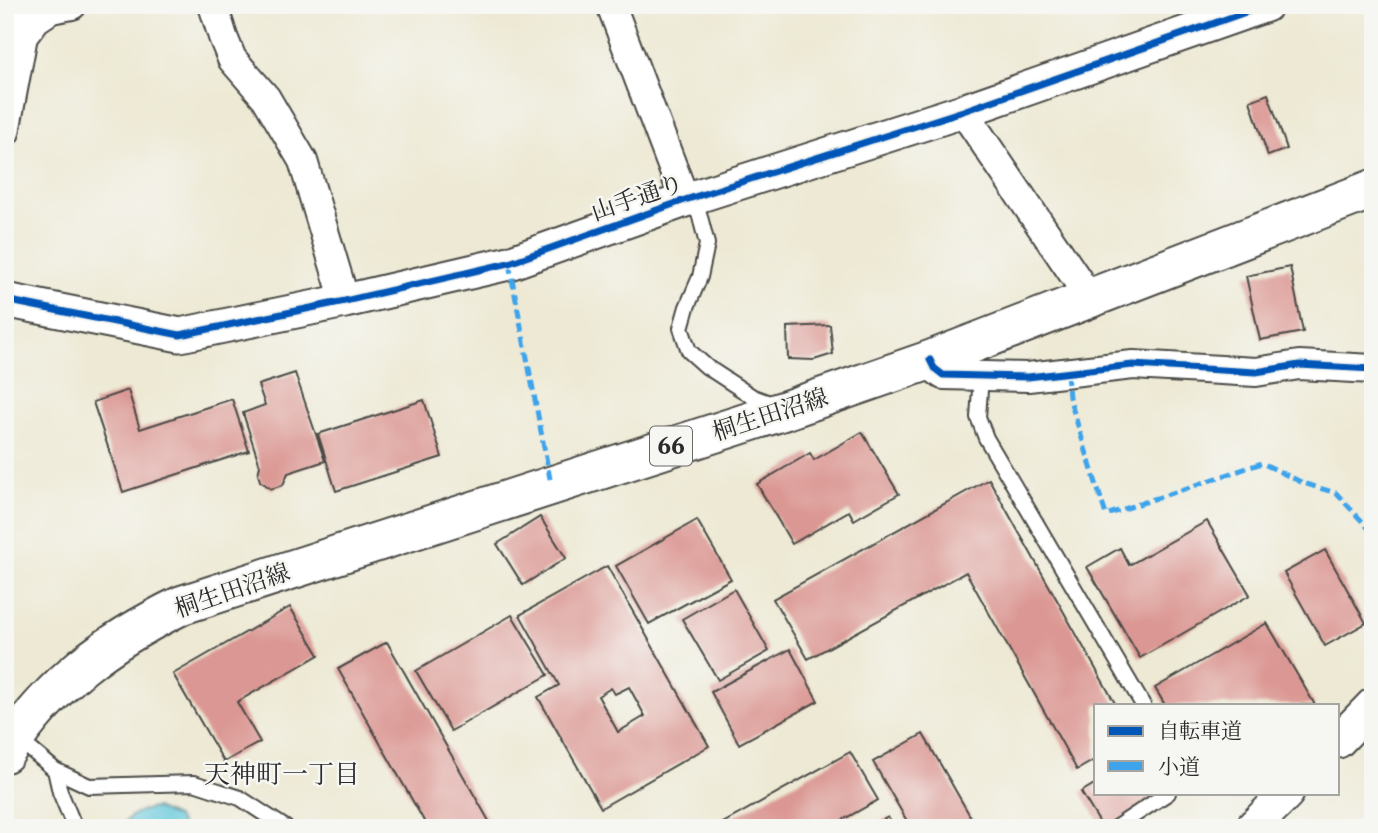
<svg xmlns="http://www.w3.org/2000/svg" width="1378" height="833" viewBox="0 0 1378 833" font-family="'Libre Caslon Text','Noto Serif JP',serif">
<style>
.water{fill:#5fc7db;stroke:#457983;stroke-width:2}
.building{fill:#db9793;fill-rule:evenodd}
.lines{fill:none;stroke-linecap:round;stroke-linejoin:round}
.service-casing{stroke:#484844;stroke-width:18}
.minor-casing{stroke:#484844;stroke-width:32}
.tertiary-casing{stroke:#484844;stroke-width:37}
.primary-casing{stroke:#484844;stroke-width:42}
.service{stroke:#fff;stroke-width:14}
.minor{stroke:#fff;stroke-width:28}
.tertiary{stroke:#fff;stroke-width:33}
.primary{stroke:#fff;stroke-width:38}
.quiet{stroke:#3ea3eb;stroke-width:5;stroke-dasharray:10 5;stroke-linecap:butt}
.cycleway-casing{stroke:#f6f6f2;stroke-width:11}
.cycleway{stroke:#0057b8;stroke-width:7}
.labels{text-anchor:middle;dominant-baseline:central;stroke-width:5;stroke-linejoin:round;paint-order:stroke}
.shield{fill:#f6f6f2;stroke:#686867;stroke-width:2}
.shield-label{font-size:23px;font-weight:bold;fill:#2b2b2b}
.street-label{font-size:24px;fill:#2b2b2b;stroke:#f6f6f2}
.neighbourhood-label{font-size:26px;fill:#2b2b2b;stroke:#f6f6f2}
</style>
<rect width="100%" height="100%" fill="#f6f6f2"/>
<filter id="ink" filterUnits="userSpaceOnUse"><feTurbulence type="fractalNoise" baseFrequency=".0143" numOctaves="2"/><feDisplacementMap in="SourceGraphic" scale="14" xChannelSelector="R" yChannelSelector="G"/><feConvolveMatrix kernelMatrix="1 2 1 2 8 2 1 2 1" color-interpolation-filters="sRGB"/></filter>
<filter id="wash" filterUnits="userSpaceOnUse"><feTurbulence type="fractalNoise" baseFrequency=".00686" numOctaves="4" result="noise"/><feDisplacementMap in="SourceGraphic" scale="28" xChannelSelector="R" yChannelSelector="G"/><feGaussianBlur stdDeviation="1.57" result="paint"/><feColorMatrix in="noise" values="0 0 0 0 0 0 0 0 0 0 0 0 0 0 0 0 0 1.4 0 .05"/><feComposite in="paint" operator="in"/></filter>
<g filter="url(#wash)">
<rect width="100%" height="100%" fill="#ede9d4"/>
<path class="water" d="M155,808L176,817L184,828H121C129,814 140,810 155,808Z"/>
<g id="blocks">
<path class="building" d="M1268,94L1287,149L1268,156L1250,101Z
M1290,267L1303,332L1260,340L1246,276Z
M830,325L833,354L814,360L788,359L787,327Z
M295,373L325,461L288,473L283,485L271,489L260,481L258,474L260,466L243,413L265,405L258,385Z
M128,390L140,429L232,399L249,451L123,492L93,402Z
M424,400L442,457L336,491L318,434Z
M862,432L899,494L854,520L849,511L792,544L757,484L810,453L814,460Z
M989,479L1116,705H1096V759L1077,770L966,572L808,659L773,599Z
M540,517L566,558L523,585L497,544Z
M697,520L731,579L649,624L616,566Z
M1207,521L1250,595L1140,658L1087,567L1120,548L1129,565Z
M1325,550L1366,623L1325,646L1284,573Z
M607,566L709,746L601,808L538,697L559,685L520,615ZM629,687L645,716L618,732L598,696L611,688L615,694Z
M734,589L769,651L718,680L682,619Z
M290,607L319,655L237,702L260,742L224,762L173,674Z
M512,615L548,675L451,731L416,671Z
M1267,623L1315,705H1165L1155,688Z
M387,642L493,828H428L338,669Z
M790,649L818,701L739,744L711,692Z
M923,734L977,828H911L873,762Z
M850,752L878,800L828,828H714Z
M1096,783V793H1167L1107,828H1103L1081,792Z
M888,817L894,828H868Z"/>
</g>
</g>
<g filter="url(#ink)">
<use href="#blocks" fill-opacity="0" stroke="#484844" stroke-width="2"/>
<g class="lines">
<g class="service-casing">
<path id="service" d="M687,202L699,213L707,244L700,277L687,307L681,328L689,351L707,367L753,397L775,405
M981,376L978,417L986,438L1143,705
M17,738L55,770L89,786L194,783L240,798L286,828
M55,770L60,792L75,828
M1115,828L1168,793"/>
</g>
<g class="minor-casing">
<path id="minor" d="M13,5L23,36
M213,5L223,37L232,59L266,98L303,161L345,301
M611,5L685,200
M963,111L1089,297
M5,132L23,36L36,19L51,9L72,5
M930,360L934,368L943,375L1028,377L1133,365L1256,372L1299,365L1373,369"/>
</g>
<g class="tertiary-casing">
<path id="tertiary" d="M5,300L180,335L345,301L509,263L685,200L963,111L1266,5
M1338,741L1373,705
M1252,828L1287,793"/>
</g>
<g class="primary-casing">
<path id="primary" d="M5,753C52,682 106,642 182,605L786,410L930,360L1373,189"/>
</g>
<use href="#service" class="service"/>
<use href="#minor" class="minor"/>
<use href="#tertiary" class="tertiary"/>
<use href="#primary" class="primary"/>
<path class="quiet" d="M509,263L551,484
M1067,374L1069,397L1106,515L1262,463L1303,483L1336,493L1373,533"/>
<g class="cycleway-casing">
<path id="cycleway" d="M5,300L180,335L345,301L509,263L685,200L963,111L1266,5
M930,360L934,368L943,375L1028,377L1133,365L1256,372L1299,365L1373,369"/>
</g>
<use href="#cycleway" class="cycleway"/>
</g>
</g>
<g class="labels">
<rect class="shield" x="650" y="426.5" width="42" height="39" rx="5"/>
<g class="shield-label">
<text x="671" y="446">66</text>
</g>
<g class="street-label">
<text transform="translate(637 197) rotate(-19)">山手通り</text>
<text transform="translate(770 414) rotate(-18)">桐生田沼線</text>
<text transform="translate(232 590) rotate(-19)">桐生田沼線</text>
</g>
<g class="neighbourhood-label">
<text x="282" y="774">天神町一丁目</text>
</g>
</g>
<rect width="1378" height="833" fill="none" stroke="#f6f6f2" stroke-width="28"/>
<rect x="1094" y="704" width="245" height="91" fill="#f6f6f2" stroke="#a5a5a2" stroke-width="2"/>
<rect x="1108" y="726" width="35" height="10" fill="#0057b8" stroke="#a5a5a2" stroke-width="2"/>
<text x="1158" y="738" font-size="21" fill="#2b2b2b">自転車道</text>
<rect x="1108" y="761" width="35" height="10" fill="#3ea3eb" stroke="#a5a5a2" stroke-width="2"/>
<text x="1158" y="774" font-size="21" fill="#2b2b2b">小道</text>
</svg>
